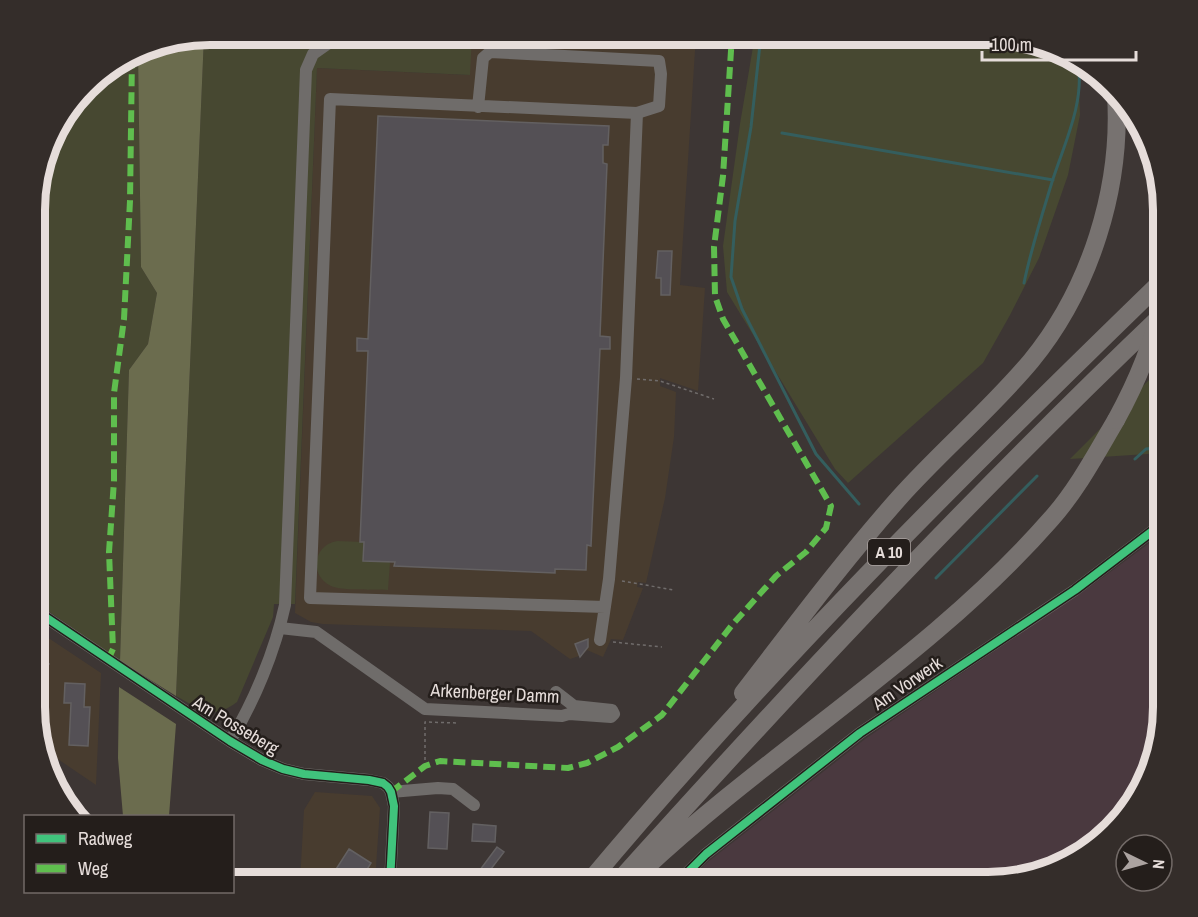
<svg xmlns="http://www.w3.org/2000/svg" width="1198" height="917" viewBox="0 0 1198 917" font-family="'Archivo Narrow',sans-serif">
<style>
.commercial{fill:#483c2f}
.industrial{fill:#4a393f}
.green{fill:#474831}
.forest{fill:#6b6c4e}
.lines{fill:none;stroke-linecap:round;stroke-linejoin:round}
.stream{stroke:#345e5e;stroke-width:3}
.building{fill:#545055;stroke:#636061;stroke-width:1.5}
.path{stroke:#706c6b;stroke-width:1.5;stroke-dasharray:3 3;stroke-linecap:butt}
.minor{stroke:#6f6c6a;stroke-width:12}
.highway{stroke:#777270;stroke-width:18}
.highway-bridge{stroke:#777270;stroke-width:18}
.quiet{stroke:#5fbe4e;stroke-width:6;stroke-dasharray:12 6;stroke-linecap:butt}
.cycleway-casing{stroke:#241e1b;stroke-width:11}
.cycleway{stroke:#40c37c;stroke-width:8}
.labels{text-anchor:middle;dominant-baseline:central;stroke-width:5;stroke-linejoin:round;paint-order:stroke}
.shield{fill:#241e1b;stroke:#aca4a1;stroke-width:1.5}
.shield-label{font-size:16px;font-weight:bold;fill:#e6ddda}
.street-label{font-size:18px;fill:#e6ddda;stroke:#241e1b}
.rim{fill:none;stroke:#e6ddda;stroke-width:8}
</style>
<rect width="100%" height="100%" fill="#3d3634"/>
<path class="commercial" d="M472,35H696L680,285L705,288L698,391L660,378V386L676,392L674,437L665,498L646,583L638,582L637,587L643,588L623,640L611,639L603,657L587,650L582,655L570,659L531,631L323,624L311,622L295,613L317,68L469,75Z
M35,629L101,673L96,785L43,749L35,718Z
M315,792L372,796L380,808L375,882H300L304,810Z"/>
<path class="industrial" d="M1163,533V718L1150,774L1120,822L1065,864L988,882H687L709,861L865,739L1102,578Z"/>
<path class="green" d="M210,35H472L470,75L317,68L295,604H274L273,617L237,702C212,721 200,709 176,696L204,36Z
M755,35H999L1055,48L1078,62L1080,115L1068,175L1039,258L1010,315L983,363L848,483L835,469L727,292L723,246L740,124Z
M138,53L141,267L157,293L148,344L129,370L120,661L35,602L36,187L58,123L95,78Z
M1163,366V453L1070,459Z
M337,541L364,542L363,561L390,562L388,590C375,589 341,591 331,586C309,576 313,545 337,541Z"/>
<path class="forest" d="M204,36L176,696L120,661L129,370L148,344L157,293L141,267L138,53L154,44Z
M119,687L176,724L169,816H123L118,758Z"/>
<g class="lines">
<path class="stream" d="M761,35L751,127L735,221L731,277L742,309L816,454L859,504
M782,133L1053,180
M1024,283C1031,249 1042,215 1052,182C1064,144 1085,103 1078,62
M1135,459L1146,449L1163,447
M936,578L1037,476"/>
</g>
<path class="building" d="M378,116L609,126L608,145H603V163L607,164L600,336L610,337V349H600L591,546L587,545L586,570L555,569V573L394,566L395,562L363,561L364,542H360L368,351H357V338L368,339Z
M658,251H672L670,295H661V278H656Z
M588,639V647L580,657L575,644Z
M35,655L49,664L35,685Z
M65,683L85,684L84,707H90L88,746L69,745L71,703H64Z
M430,812L449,813L447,849L428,848Z
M473,824L496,826L495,842L472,841Z
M497,847L504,852L481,882H471Z
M349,849L371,863L366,871L370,873L364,882H339L331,877Z"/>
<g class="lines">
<path class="path" d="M637,379L660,381L714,399
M622,581L674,590
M613,642L662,647
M425,766V722L459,723"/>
<path class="minor" d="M478,107L483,58L490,52L659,61L661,74L659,106L637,113
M35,610L230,741L262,760L283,769L304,774L369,780L383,783L388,787L391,792L394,806L390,882
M280,628L316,632L425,709L562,716L569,714L611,717L614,714L612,710L574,706L556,692
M600,640L609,579L626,378L637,113L330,99L310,598L605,607
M230,741C254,702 275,651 285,605L306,70L313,54L340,35
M391,792L438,788L453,789L474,805
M678,882L706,854L860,733L1075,590L1163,523"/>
<path class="highway" d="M743,693C794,627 844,560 899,498C941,451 990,410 1031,361C1090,289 1122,188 1116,95
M642,871C773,748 932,655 1051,519C1077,490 1096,454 1116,420
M589,882C767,669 964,473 1163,280
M618,882C793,687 972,496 1162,315"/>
<path class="highway-bridge" d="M1116,420C1137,382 1153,343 1163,300"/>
<path class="quiet" d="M108,660L113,649L109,552L114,481V393L124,319L130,201L132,56
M391,792L425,766L440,761L568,768L587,763L618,747L662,715L732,625L776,576L806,552L826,528L831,506L723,319L715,296L714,247L723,176L732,35"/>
<g class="cycleway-casing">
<path id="cycleway" d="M35,610L230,741L262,760L283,769L304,774L369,780L383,783L388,787L391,792L394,806L390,882
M678,882L706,854L860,733L1075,590L1163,523"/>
</g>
<use href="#cycleway" class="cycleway"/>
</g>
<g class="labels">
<rect class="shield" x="868" y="539" width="42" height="26" rx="4.5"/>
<g class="shield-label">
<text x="889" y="552">A 10</text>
</g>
<g class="street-label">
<text transform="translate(907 683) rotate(-34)">Am Vorwerk</text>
<text transform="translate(495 693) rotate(3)">Arkenberger Damm</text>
<text transform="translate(236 725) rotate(31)">Am Posseberg</text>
</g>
</g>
<path d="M0 0H1198V917H0ZM210 45H988A165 165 0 0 1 1153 210V707A165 165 0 0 1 988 872H210A165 165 0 0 1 45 707V210A165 165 0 0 1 210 45Z" fill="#342d2a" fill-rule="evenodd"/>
<path class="rim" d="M210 45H988A165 165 0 0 1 1153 210V707A165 165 0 0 1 988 872H210A165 165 0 0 1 45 707V210A165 165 0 0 1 210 45Z"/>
<rect x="24" y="815" width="210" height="78" fill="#241e1b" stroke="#726a67" stroke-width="1.5"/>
<rect x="36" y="834" width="30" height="9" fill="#40c37c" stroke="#726a67" stroke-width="1.5"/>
<text x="78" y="845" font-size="18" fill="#e6ddda">Radweg</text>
<rect x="36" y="864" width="30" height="9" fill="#5fbe4e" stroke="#726a67" stroke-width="1.5"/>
<text x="78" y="875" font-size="18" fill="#e6ddda">Weg</text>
<g transform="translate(1144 863) rotate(95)"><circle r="28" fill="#241e1b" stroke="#726a67" stroke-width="1.5"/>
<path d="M0-4.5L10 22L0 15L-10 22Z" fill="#aba3a0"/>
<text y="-9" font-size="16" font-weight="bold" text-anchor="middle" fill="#e6ddda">N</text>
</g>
<path d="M982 51v9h154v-9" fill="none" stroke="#e6ddda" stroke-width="3"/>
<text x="991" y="51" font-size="18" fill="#e6ddda" stroke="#241e1b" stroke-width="4.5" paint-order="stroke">100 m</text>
</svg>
